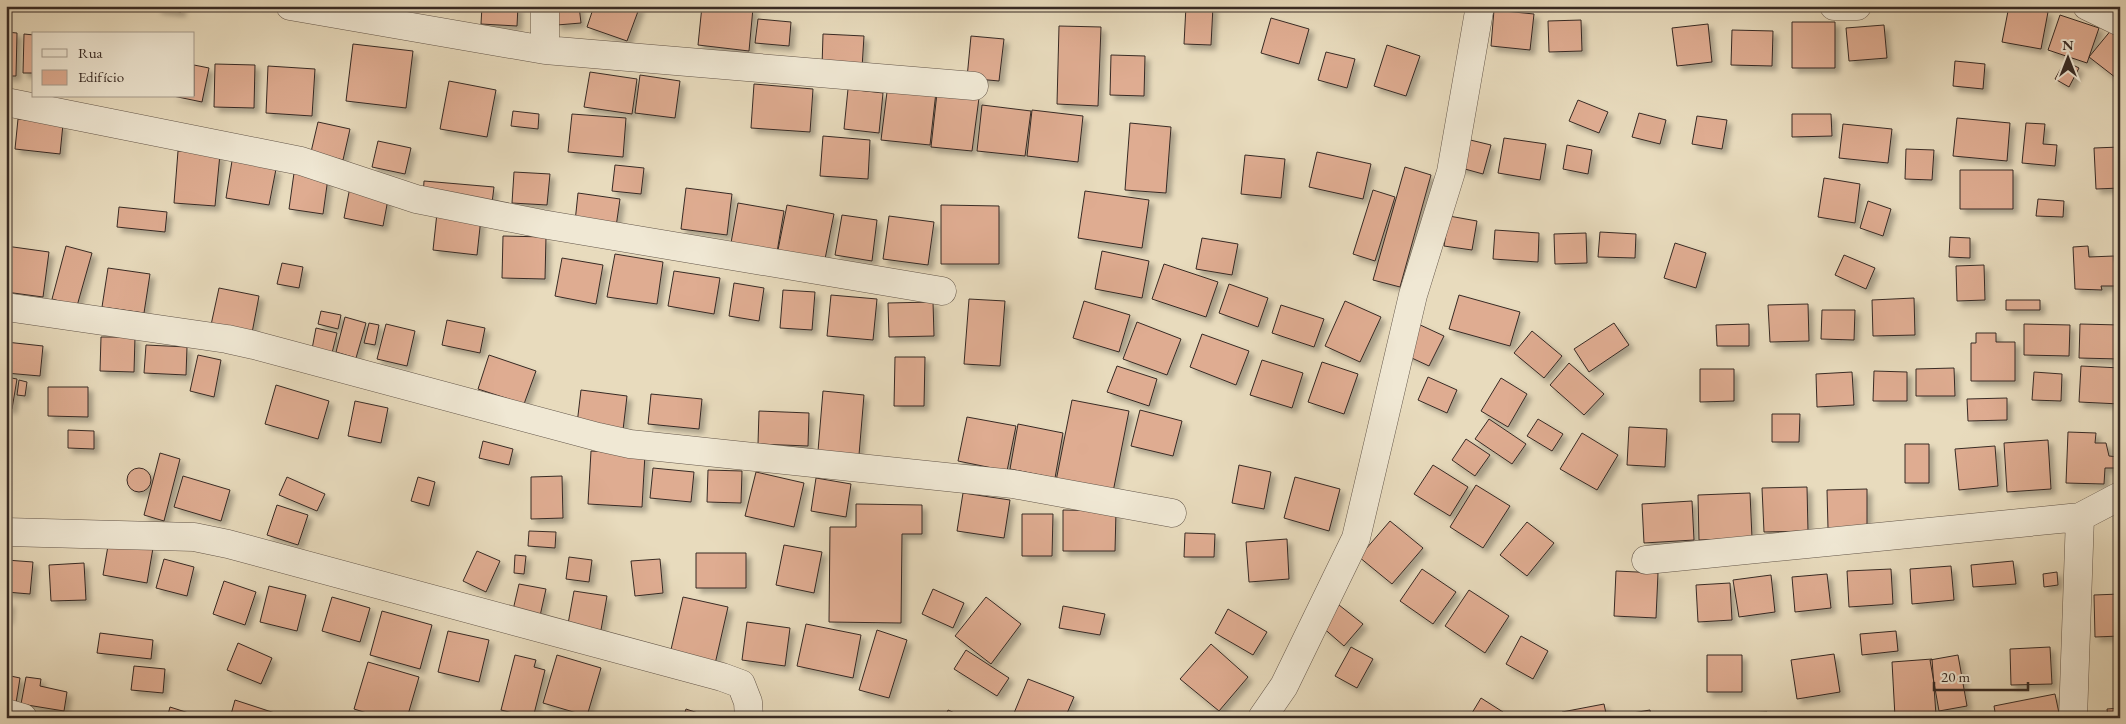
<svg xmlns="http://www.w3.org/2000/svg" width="2126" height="724" viewBox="0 0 2126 724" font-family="'EB Garamond',serif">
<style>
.building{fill:#dfac91;stroke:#372a24;filter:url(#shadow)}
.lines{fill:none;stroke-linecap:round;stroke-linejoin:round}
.minor-casing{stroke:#63564a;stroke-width:29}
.minor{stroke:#f0e8d4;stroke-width:28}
</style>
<defs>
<filter id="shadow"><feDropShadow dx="4.5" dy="4.5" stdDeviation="2.5" flood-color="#0004"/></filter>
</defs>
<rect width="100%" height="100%" fill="#e8dbbd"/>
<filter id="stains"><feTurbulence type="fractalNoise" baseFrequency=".004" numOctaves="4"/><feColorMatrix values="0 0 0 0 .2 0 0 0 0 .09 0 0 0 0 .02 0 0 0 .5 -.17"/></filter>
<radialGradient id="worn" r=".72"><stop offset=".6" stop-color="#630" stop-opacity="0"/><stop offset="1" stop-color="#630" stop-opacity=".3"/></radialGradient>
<path class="building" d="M157,6H181V12L157,9Z
M482,6H518L517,26L481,24Z
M555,6H579L581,23L557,25Z
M594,6H640L627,41L587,27Z
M702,6L753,8L749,51L698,45Z
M1186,6H1213L1211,45L1184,44Z
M2009,6L2048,12L2041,49L2002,42Z
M1494,10L1534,14L1530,50L1491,46Z
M2060,15L2099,28L2087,63L2048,50Z
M1271,18L1309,29L1299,64L1261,53Z
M758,19L791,22L789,46L755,43Z
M1581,20L1582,51L1549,52L1548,21Z
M1792,22H1835V68H1792Z
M1708,24L1712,62L1677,66L1672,28Z
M1884,25L1887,58L1849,61L1846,28Z
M1059,26L1101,27L1098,106L1057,104Z
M2112,29L2120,35V81L2089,57Z
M1732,30L1773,31L1772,66L1731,65Z
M6,32L17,33L16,76H6Z
M24,34L34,35V73H23Z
M823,34L864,36L862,68L822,67Z
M971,36L1004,39L999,81L967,78Z
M353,44L413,51L406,108L346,101Z
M1387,45L1420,56L1406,96L1374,86Z
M1326,52L1355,59L1347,88L1318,80Z
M1111,55L1145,56L1144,96L1110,95Z
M1955,61L1985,64L1983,89L1953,86Z
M2065,61L2079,68L2069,87L2055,79Z
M215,64L255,65L254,108L214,107Z
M194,65L209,68L202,102L173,96H194Z
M268,66L315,69L312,116L266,113Z
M590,72L637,79L632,114L584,107Z
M640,75L680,81L675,118L635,113Z
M449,81L496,90L487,137L440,129Z
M754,84L813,89L810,132L751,128Z
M848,89L883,93L879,133L844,129Z
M887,92H936L930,145L881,140Z
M937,93L979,98L972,151L931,147Z
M1578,100L1608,112L1599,133L1569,121Z
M982,105L1031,111L1025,156L977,151Z
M1032,110L1083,116L1078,162L1027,156Z
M513,111L539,114L538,129L511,126Z
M1639,113L1666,120L1660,144L1632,137Z
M572,114L626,118L623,157L568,152Z
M1792,114H1831L1832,136L1792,137Z
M1697,116L1727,120L1722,149L1692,144Z
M1957,118L2010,123L2007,161L1953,156Z
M18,119L63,124L60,154L15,149Z
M318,122L350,129L343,160L311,152Z
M1130,123L1171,127L1166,193L1125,190Z
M2026,123L2045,124L2043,144L2057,145L2055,166L2022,163Z
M1843,124L1892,129L1888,163L1839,158Z
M823,136L870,140L868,179L820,176Z
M1462,138L1491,145L1483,174L1454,166Z
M1504,138L1546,144L1540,180L1498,173Z
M378,141L411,148L405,174L372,167Z
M1567,145L1592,150L1588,174L1563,169Z
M2120,147V188L2096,189L2094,148Z
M1906,149L1934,150L1932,180L1905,179Z
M178,151L220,154L215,206L174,203Z
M1317,152L1371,164L1363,199L1309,187Z
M1245,155L1285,159L1281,198L1241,194Z
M232,161L276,169L269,205L226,198Z
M615,165L644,168L641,194L612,191Z
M1405,167L1431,175L1400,287L1373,280Z
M1960,170H2013V209H1960Z
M514,172L550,174L547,205L512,203Z
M294,173L328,178L323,214L289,209Z
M1824,178L1860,184L1855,223L1818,217Z
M424,181L494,187L492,203L423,197Z
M350,187L389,194L383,226L344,218Z
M686,188L732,194L727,235L681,229Z
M1373,190L1395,197L1375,261L1353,254Z
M1085,191L1149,200L1142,248L1078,238Z
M578,193L620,199L616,227L575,222Z
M2038,199L2064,201L2063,217L2036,216Z
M1868,201L1891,209L1883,236L1860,228Z
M738,203L784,211L777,252L731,243Z
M787,205L834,214L825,259L778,250Z
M941,205L999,206V264H941Z
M119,207L167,212L165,232L117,227Z
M437,213L481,218L477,255L433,250Z
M842,215L877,220L872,261L835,255Z
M889,216L934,222L928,265L883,259Z
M1449,216L1477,221L1472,250L1444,246Z
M1495,230L1539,233L1538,262L1493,259Z
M1600,232L1636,234L1635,258L1598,257Z
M1586,233L1587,263L1555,264L1554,234Z
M503,236L546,237L545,279L502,278Z
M1950,237L1970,238V258L1949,257Z
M1202,238L1238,244L1232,275L1196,269Z
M1675,243L1706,253L1696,288L1664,278Z
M6,246L49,252L43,297L6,292Z
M66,246L92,253L77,306L52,299Z
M2088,246L2089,257L2114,256L2116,286H2101L2102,290L2075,289L2073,247Z
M1102,251L1149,261L1142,298L1095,289Z
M615,254L663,262L657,304L607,297Z
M1844,255L1875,268L1866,289L1835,275Z
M562,258L603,265L596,304L555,296Z
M282,263L303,267L299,288L277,284Z
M1164,264L1218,282L1206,317L1152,299Z
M1984,265L1985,300L1957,301L1956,266Z
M108,268L150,274L144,313L102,307Z
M674,271L720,278L714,314L668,306Z
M734,283L764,288L759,321L729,316Z
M1229,284L1268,298L1258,327L1219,313Z
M219,288L259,296L252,333L211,325Z
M783,290L815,292L812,330L780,328Z
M831,295L877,299L873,340L827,336Z
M1459,295L1520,312L1510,346L1449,329Z
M1914,298L1915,335L1873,336L1872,300Z
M969,299L1005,301L1000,366L964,364Z
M2006,300H2040V310H2006Z
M1084,301L1130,315L1119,352L1073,338Z
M1345,301L1381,317L1360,362L1325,346Z
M933,302L934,336L889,337L888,303Z
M1808,304L1809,341L1770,342L1768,305Z
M1281,305L1324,319L1314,347L1272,333Z
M1822,310H1855L1854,340L1821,339Z
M321,311L341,315L338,329L318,324Z
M345,317L366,323L356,358L336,352Z
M447,320L485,328L480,353L442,345Z
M1137,322L1181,339L1167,375L1123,359Z
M369,323L379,325L375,345L364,343Z
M1416,323L1444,336L1429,366L1401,353Z
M1614,323L1629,345L1589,372L1574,349Z
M386,324L415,331L407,366L377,359Z
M1749,324V346H1717L1716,325Z
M2024,324L2070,325L2069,356L2024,355Z
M2080,324L2120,325V359L2079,358Z
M316,328L337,333L332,353L312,349Z
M1532,331L1562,356L1544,378L1514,353Z
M1976,333H1996V342H2015V381H1971V343H1976Z
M1202,334L1249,351L1236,385L1190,367Z
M101,337H135L134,372L100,371Z
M6,342L43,346L40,376L6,373Z
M146,345L187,347L186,375L144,373Z
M198,355L221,360L214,397L190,391Z
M489,355L536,371L524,404L478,389Z
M895,357H925L924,406H894Z
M1262,360L1303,373L1292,408L1250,395Z
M1322,362L1358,374L1344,414L1308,402Z
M1569,363L1604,394L1584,415L1550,385Z
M1117,366L1157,379L1149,406L1107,392Z
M2081,366L2120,368V404L2079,402Z
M1954,368L1955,396H1916V369Z
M1700,369H1734V401L1700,402Z
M1874,371L1907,372V401H1873Z
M1852,372L1854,405L1817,407L1816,374Z
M2034,372L2062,374L2061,401L2032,400Z
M6,377L17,379L12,409L6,408Z
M1428,377L1457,390L1447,413L1418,400Z
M1501,378L1527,394L1508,427L1481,411Z
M19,380L27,382L25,396L17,395Z
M276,385L329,401L318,439L265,424Z
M48,387H88V417L48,416Z
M581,390L627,396L623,430L577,424Z
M823,391L864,395L859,455L818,451Z
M651,394L702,399L699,429L648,424Z
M2007,398V420L1968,421L1967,399Z
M1072,400L1129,411L1113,492L1056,481Z
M355,401L388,408L381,443L348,436Z
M1140,410L1182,421L1173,456L1131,446Z
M759,411L809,413L808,446L758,444Z
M1772,414H1800L1799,442H1772Z
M967,417L1016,426L1007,471L958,461Z
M1489,419L1526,444L1512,464L1475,439Z
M1538,419L1563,434L1552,451L1527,436Z
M1018,424L1063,433L1055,478L1010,469Z
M1629,427L1667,429L1665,467L1627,465Z
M68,430L94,431V449L68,448Z
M2068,432L2096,433L2095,443H2106L2109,456L2119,457L2118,468H2105L2104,484L2066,483Z
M1582,433L1618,455L1597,490L1560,469Z
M1466,439L1490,455L1475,476L1452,460Z
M2048,440L2051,489L2007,492L2004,443Z
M483,441L513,449L509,465L479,458Z
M1905,444H1929V483H1905Z
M1995,446L1998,486L1959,490L1955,449Z
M591,451L645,454L642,507L588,504Z
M160,453L180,459L164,521L144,515Z
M1239,465L1271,472L1264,509L1232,503Z
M1433,465L1468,487L1450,516L1414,494Z
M653,468L694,472L691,502L650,498Z
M127 480a12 12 0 1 1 24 0a12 12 0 1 1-24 0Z
M708,470L742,471L741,503L707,502Z
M756,472L804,483L794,527L745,516Z
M183,476L230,490L221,521L174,507Z
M562,476L563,518L531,519V477Z
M287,477L325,494L317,511L279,495Z
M418,477L435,482L429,506L411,501Z
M1295,477L1340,489L1329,531L1284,518Z
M816,478L851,484L846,517L811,511Z
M1476,485L1510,506L1483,548L1450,527Z
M1807,487L1808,531L1764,532L1762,488Z
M1867,489V527L1828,528L1827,490Z
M963,493L1010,500L1004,538L957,531Z
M1750,493L1752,538L1699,540L1698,495Z
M1692,501L1694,540L1644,543L1642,504Z
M856,504L922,505V534H902L901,623L829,622L830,527H856Z
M277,505L308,515L298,545L267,535Z
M1063,510L1116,511L1115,551H1063Z
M1022,514H1053L1052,556H1022Z
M1390,521L1423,548L1392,584L1359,557Z
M1527,522L1554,543L1527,576L1500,555Z
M529,531L556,532L555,548L528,546Z
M1185,533L1215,534L1214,557H1184Z
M1287,539L1289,579L1249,582L1246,542Z
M109,540L153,548L147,583L103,575Z
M784,545L822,552L814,593L776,585Z
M477,551L500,561L486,592L463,581Z
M696,553H746V588H696Z
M515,555L526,556L524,574L514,573Z
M569,557L592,560L589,582L566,579Z
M164,559L194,567L187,596L156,588Z
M660,559L663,593L635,596L631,561Z
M6,560L33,562L30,594L6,592Z
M2013,561L2016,584L1973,587L1971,565Z
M84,563L86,600L51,601L49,565Z
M1951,566L1954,600L1912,604L1910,569Z
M1422,569L1456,592L1433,624L1400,601Z
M1891,569L1893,604L1849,607L1847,571Z
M1616,571L1658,573L1656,618L1614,616Z
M2057,572L2058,585L2044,587L2043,574Z
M1827,574L1831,608L1795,612L1792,577Z
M1771,575L1775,612L1739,617L1733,580Z
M224,581L256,592L245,625L213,614Z
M1730,583L1732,620L1698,622L1696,585Z
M519,584L546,589L540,616L513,610Z
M269,586L306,595L297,631L260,622Z
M933,589L964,603L953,628L922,614Z
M1469,590L1509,616L1485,653L1445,626Z
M574,591L607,596L601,630L568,624Z
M2120,594V636L2095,637L2094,595Z
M332,597L370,608L360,642L322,631Z
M683,597L728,607L715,664L670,654Z
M986,597L1021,624L991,664L955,636Z
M6,602L10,603L8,620L6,619Z
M1339,605L1363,624L1344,646L1321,626Z
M1063,606L1105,614L1100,635L1059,628Z
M1228,609L1267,632L1253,655L1215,633Z
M382,611L432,625L420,669L370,655Z
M747,622L790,628L785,666L742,660Z
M806,624L861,635L853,678L797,666Z
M877,630L907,640L889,698L859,690Z
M448,631L489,640L479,682L438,672Z
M1896,631L1898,651L1862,655L1860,634Z
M100,633L153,640L151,659L97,653Z
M1521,636L1548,651L1533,679L1506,664Z
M238,643L272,658L261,684L227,670Z
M1211,644L1248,677L1219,711L1180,679Z
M1351,647L1373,659L1357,688L1335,676Z
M2050,647L2052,684L2011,685L2010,649Z
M966,650L1009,678L997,696L954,669Z
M1834,654L1840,692L1797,699L1791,660Z
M515,655L536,660L534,667L545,670L533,718L501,710Z
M557,655L601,668L587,716L543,703Z
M1707,655H1742V692H1707Z
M1958,655L1967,706L1939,711L1930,660Z
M1932,659L1936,715L1895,717L1892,662Z
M368,662L419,677L407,718H383L354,709Z
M134,666L165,669L163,693L131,690Z
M6,675L20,678L16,703L6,702Z
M26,677L41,679L40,686L67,692L64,711L21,704Z
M1028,679L1074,697L1065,718H1012Z
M2055,694L2060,718H1996L1994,706Z
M1481,698L1503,712L1500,718H1469Z
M235,700L287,717L230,718Z
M1604,704L1607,718H1563L1562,712Z
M170,707L198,716L197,718H167Z
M2120,708V718H2108L2107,709Z
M686,709L713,718H683Z
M948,710L966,718H945Z
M1650,710L1651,718H1616L1615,716Z
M1767,712V718H1728V714Z"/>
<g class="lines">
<g class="minor-casing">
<path id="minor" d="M290,6L545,50L974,86
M1834,6H1857
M2087,6L2120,22
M545,50V6
M6,102L301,161L416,199L542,224L942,291
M6,307L227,339L254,345L598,437L630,444L1013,484L1172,513
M6,532L194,537L228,544L722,677L741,684L748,702L749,718
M1646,560L2080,517L2120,496
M6,713L23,718
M1262,718L1284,686L1356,538L1413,295L1451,172L1480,6
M2073,718L2080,517"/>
</g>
<use href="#minor" class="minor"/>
</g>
<rect width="2126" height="724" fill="none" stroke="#e8dbbd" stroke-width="25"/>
<rect x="8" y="8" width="2111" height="709" fill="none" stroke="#372a24" stroke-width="2.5"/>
<rect x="12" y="12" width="2101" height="699" fill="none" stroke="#372a24"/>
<rect x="32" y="32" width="162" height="65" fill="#f0e8d4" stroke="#a69c8e"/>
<rect x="42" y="49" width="25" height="8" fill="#f0e8d4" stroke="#a69c8e"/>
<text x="78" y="58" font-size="15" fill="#372a24">Rua</text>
<rect x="42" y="70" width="25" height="15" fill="#dfac91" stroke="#a69c8e"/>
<text x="78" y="82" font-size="15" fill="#372a24">Edifício</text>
<g transform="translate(2068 58)" stroke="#f0e8d4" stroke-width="4" paint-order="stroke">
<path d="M0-4L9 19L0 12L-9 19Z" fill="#372a24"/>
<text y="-8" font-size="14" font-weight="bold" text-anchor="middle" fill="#372a24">N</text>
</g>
<path d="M1934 682v8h94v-8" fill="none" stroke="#372a24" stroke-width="2.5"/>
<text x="1941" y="682" font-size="15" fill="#372a24" stroke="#f0e8d4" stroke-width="4" paint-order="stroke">20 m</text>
<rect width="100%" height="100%" filter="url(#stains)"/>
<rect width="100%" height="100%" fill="url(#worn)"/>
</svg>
